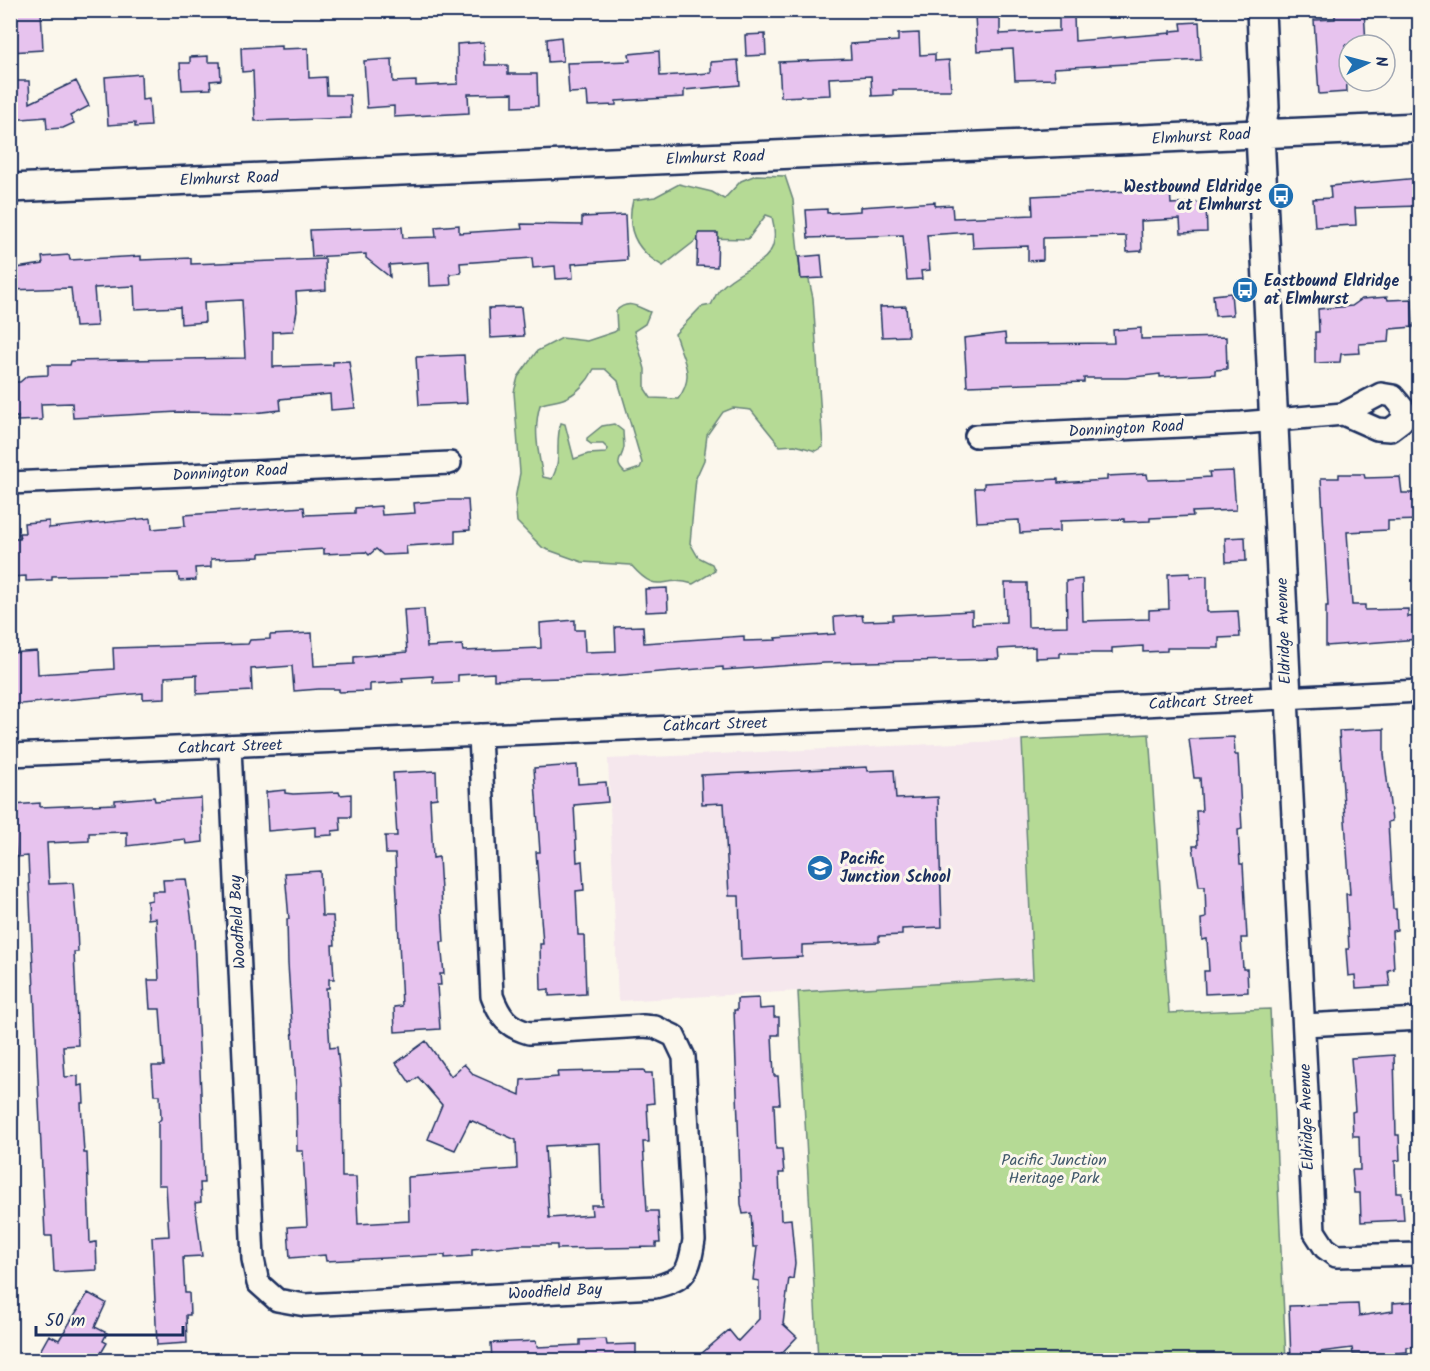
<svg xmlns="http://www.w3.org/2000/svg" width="1430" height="1371" viewBox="0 0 1430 1371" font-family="Kalam,sans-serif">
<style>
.built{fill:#f5e7ed}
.green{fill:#b5da95;stroke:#68847a;stroke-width:1.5;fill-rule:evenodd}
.building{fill:#e7c3ee;stroke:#1b2f5e;stroke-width:1.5;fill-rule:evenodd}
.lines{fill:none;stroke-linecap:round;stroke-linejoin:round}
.minor-casing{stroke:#1b2f5e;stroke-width:26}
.tertiary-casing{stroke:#1b2f5e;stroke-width:32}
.minor{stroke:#fbf7ec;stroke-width:21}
.tertiary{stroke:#fbf7ec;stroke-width:27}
.labels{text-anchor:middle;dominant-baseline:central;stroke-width:6;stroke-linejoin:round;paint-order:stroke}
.street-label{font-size:16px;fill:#1b2f5e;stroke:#fbf7ec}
.poi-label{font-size:16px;font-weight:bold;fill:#1b2f5e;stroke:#fbf7ec;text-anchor:start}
.park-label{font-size:16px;fill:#425a6c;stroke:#fbf7ec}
</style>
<rect width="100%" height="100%" fill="#fbf7ec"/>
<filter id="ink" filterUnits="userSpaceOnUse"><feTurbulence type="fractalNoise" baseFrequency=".0167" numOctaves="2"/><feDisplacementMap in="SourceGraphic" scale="12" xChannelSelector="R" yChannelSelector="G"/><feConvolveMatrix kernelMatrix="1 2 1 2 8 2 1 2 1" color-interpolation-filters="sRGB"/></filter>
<g filter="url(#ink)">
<path class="built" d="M1022,740L1033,978L618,1001L608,759Z"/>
<path class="green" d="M756,175L785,176L793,200L800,274L809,280L813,298L823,447L816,451L795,445L780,446L751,410L733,408L723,412L707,435L704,460L696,478L690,543L698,557L712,564L715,571L693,584C660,574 660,598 631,565L582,562L543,548L517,522L515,499L520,473L514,392L518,377L537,351L562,338L587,341L614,332L617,330L616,311C628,299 636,306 650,312L645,324L634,331L645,369V389L651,398L678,399C696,375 683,361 675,334L701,307L711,305C714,300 716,293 720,289C745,262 785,267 772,217L766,215L748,239L699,238L663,266C636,251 625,230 633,200L655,197L679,184L712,192L724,199L741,181ZM594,369H605L618,381L642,463L640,468L625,473C613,462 622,460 624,447C624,442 623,436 623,431L614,424L602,426L587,438V441L591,444H603L608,449L606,453L588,454L574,459L565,424L561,423C554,443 563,458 552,479L543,477C538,451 533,430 540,405C548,401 555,402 563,399C577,394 588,381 594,369Z
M1149,734L1169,1013L1270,1009L1286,1360H818L798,992L1033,978L1022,740Z"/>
<path class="building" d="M10,10H41L43,50L10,52Z
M1335,10H1364L1366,44L1345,45L1347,92L1319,94L1314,20L1335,19Z
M1000,14V34L1059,31V18L1074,17L1075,41L1171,33V31L1182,30L1181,23L1199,22L1201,60L1054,68L1055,79L1015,80L1013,49L977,51L975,15Z
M919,33L920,55L935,54V61L949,60L951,90H893V95L872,96L871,76L829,78L830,95L781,97L779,62L851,59L850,44L898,41V34Z
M765,34L766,55L746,56L745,35Z
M561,37L563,61L548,62L547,39Z
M484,42L485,65H508V74H537L538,106L513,107V93L468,94L469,113L394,117V106L367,108L364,61L392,59L393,82L416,81V86L458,84L457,44Z
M281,46V49L308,48L309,78L326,77L327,95H350L351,118L255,121L253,71L242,72L241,48Z
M659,51L660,76L711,73V62L738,60L740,85L684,90V97L616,101V105L588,106L587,92L569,93L567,63L630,61L629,54Z
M208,56V62H220L221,80L210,81L211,89L182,90L180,63H190V57Z
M141,74L142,100L149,99L151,126L135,127V123L108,125L105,77Z
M10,81H29L30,103L76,81L89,106L70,116L74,123L63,128L47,129L46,117L10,120Z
M1419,178V206L1355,208L1356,225L1315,227L1313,199L1331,198L1330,186Z
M1170,189L1171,204L1206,202L1207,232L1181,233L1180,219L1141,221L1142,251L1127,252L1126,236L1043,238V260L1028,261V246L973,248L972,232L927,235L930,270L921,271L922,279L907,280L903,235L808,238L806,210L827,209V213L860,211V207L935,202V206L952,205L953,218L1033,215L1032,196Z
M625,215L627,260L572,264L573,278L556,279L555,266L533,268L532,258L460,263L461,273L450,274L451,285L430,286L429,262L389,265L390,277L366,258V254L312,257L310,230L402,227L403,238L436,237L435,227L459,225V233L522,229L521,224L582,225V217Z
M698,233H718L717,267L697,266Z
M69,255L70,260L141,256V260L191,258V264L325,259L326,290L296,292L297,311L293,331L273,332V367L333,365V362L349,361L355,408L331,410L330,394L280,399L281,410L253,413L178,412L73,418L72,403L41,404L42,420L17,421L18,417H10V382H20L27,376L48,375V365H70L71,361L245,358L242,300L204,302L205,322L181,324L180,307L135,309L134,286L94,288L97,326L75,327L71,288L10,290V269L43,264L42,257Z
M821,255L823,278L801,279L799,257Z
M1231,293L1233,315L1215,316L1213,295Z
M1387,297L1388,300L1412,299L1413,327L1390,329L1389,342L1359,344L1360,353L1341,354L1340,362L1315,363V332H1319L1318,309L1352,306L1362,299Z
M906,306L908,336L882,337L880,307Z
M521,307L524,336L490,338L489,308Z
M1141,328V339L1226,337L1227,369L1215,370V374L1160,377V374L1126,378H1084V382L967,386L964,338L1005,333L1006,344L1114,343L1113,330Z
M464,355L467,403L419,405L416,357Z
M1233,471L1236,510L1192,512L1193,516L1150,518V521L1124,522V519L1060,521V531L1020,533L1019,520L977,522L975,488H984V483L1058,479V483L1107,480V476L1147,474L1148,480L1180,479L1210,477L1209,472Z
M1339,474H1364L1365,478L1400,477L1402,493H1419V520L1388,521V530L1347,532L1352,605H1365V610L1408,609V617L1419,616V639L1326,646V606H1328L1321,478H1339Z
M446,500H468L470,530L455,531V543L406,546L407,554L383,555L376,549L369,555L366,552L324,554V549L260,553V557L211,559V567L195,568L196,580L179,581L178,573L52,576V580L26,581V576L10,577V539H20L19,533H25L24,523L49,521V528L151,518L152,529L185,526L184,515L304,507L305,515L355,513V508L381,506L382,515L415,513L414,503Z
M1245,537L1246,561L1226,562L1225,538Z
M1190,573V577L1207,576V612L1238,611L1240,637L1219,638V648H1167V651L1143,652V646L1112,648V653H1060V657L1035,658V647L998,649L999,659L824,663L723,670V667L597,677L494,680V673L458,675V682L433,683V676L402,678L403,682L370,684V691L339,692V689H319L294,691L292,666L251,669L252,691L197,694V675L165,677V698L143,699V693L10,705V653L37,651L38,674L114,669L113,648L248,644L250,640L270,639V635L312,633L314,666L354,664V657L407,652L404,610L424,609L427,647L462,645L463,651L541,648L540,623L575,620V630H584L585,652L616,651L615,627L643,626L644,643L744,636V641L776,640L775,638L835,634L834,617L862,615L863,621L893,620V615L972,611V624L1006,622L1005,583H1027L1028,627L1067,626L1066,581L1082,579L1083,621L1149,619V610L1169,609L1168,574Z
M667,588L668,611L646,612L645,589Z
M1384,729V754L1392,821L1388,822L1393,909H1396L1397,930L1392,931L1394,969L1388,970L1390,986L1356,988L1355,975L1348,976L1346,949H1349L1346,894H1350L1339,731Z
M1234,737L1235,755H1238L1242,829L1238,830L1240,864H1243L1247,938H1241L1243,969H1247L1248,992L1205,994L1204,971H1209L1207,939L1202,940L1201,919L1206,918L1205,886H1199L1193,846H1198L1196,811H1202L1200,778H1194L1189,739Z
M577,765L578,784L606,782L608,802L574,805L577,862L582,861L584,890L576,891L578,935H584L586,994L549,996V989L541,990L540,944H543L536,852H540L534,768Z
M867,767L868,771L894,770L896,799L938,797L942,927L902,929V935L879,936V942L802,945V957L741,960L739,896H729L724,803L702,804L701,775Z
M436,771L437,798L430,799L433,858L439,857L444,942H441L444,974H440L441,985H437L440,1029L395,1032L394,1007L402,1006L395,854H386L385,836H397L393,773Z
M285,790V793L293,794L339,792L340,795L351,794V817H340L341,830L332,831V835L315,836V827L268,831L266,792Z
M154,797L155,801L201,798L203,842L186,844L185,839L127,846V832L89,833V841L47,843L49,884L73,883L77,928L78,952H74L78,1045L63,1046L65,1077L78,1076V1086L83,1085L84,1103H81L84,1153H87L90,1243L96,1242L97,1270L56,1272L54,1271L52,1236H45L28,856L16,857L13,805L40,803V807L115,804V800Z
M320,871L322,916H333L335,945H332L334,979H329V988H326L330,1048L337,1047L341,1084L342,1177H356L358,1224L409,1221L408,1177L517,1169L516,1140L470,1120L455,1150L428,1139L442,1105L418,1077L410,1083L396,1063L426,1041L451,1076L464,1064L474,1075L520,1095L521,1080L558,1077L557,1072L644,1070L645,1073H652L654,1103L647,1104L649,1142H643L647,1211H658L660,1243H656V1247L557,1249V1245H520L472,1249V1256L445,1258V1255L326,1261L325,1255L290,1258L288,1227L307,1226L303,1151H297L296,1087L288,964L287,919H289L285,873ZM600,1143L602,1205H591L592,1215L549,1218L545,1146Z
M186,879L194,937L201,1093L204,1183H200L201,1202L195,1203L202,1256L183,1257L185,1293H189L190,1315H186L187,1343L157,1345L152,1237L169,1236L166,1185H158V1122L161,1119L160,1095H154L152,1066H164L160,1009H150L148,980H159L156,918L148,919L147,901L152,900V891H164L163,880Z
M759,998L760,1009L774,1008V1017H779V1035H772L774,1076H778L780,1104H774L776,1149H782L784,1173H779L781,1220L791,1219L795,1263L793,1279L789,1278L783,1324L797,1337L775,1360H694L729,1330L738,1341L759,1319V1281L753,1280L757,1247H753L751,1213L743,1214L741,1204L734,1010H737V999Z
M1394,1055L1396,1135H1399L1400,1160L1395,1161L1396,1193H1402L1404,1220L1361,1222L1360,1193H1354L1352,1170H1360L1359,1136H1353L1352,1112L1355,1111L1351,1058Z
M88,1293L106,1303L95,1327L107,1333L103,1341L107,1343L97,1360H35L49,1335L59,1340Z
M1419,1301V1346L1407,1347V1352L1385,1354H1353L1352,1348L1320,1352V1354L1311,1355V1359L1291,1360L1289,1306L1358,1304L1359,1316L1393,1311V1303Z
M606,1339L607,1345L636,1344V1360H492L491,1343L536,1341L537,1347L580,1345V1340Z"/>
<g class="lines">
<g class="minor-casing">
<path id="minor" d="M1381,394L1393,396L1403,408L1402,421L1390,430L1377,429L1343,414Z
M976,436L1242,423L1343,414
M10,483L450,463
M1287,698L1314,1231L1325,1248L1336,1256L1420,1254
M230,747L253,1259L258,1283L277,1300L305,1305L655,1287C687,1279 689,1271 694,1240L684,1057L674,1036L655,1027L643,1026L529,1033C507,1027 500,1017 492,996L480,735
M10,755L885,718L1420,691
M1304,1025L1420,1019"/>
</g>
<g class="tertiary-casing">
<path id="tertiary" d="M1261,10L1265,107L1260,134L1287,698
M10,188L1420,127"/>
</g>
<use href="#minor" class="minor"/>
<use href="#tertiary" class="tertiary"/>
</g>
</g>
<defs>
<g id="bus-disc" transform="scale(1.35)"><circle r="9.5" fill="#1f6fb2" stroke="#fbf7ec"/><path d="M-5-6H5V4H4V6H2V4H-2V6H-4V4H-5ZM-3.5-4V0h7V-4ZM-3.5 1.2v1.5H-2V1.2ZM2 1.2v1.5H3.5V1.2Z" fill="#fff"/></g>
<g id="school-disc" transform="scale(1.35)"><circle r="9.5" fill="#1f6fb2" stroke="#fbf7ec"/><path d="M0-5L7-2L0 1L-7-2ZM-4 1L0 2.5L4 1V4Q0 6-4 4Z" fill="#fff"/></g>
</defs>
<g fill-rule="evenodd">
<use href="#bus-disc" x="1281" y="196"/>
<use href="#bus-disc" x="1245" y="290"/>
<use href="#school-disc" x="820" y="868"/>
</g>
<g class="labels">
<g class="street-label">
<text transform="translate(1201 137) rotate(-3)">Elmhurst Road</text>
<text transform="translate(715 158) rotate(-2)">Elmhurst Road</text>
<text transform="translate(229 179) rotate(-2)">Elmhurst Road</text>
<text transform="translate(1126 429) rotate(-3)">Donnington Road</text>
<text transform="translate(230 473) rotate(-3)">Donnington Road</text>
<text transform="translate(1284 631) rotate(-92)">Eldridge Avenue</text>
<text transform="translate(1201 702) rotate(-3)">Cathcart Street</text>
<text transform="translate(715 725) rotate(-2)">Cathcart Street</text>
<text transform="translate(230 747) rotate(-2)">Cathcart Street</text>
<text transform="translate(238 922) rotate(-93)">Woodfield Bay</text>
<text transform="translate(1307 1117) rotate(-92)">Eldridge Avenue</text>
<text transform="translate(555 1292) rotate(-3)">Woodfield Bay</text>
</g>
<g class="poi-label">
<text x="1262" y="187" text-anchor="end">Westbound Eldridge<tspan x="1262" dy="18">at Elmhurst</tspan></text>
<text x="1264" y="281">Eastbound Eldridge<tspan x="1264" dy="18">at Elmhurst</tspan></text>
<text x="840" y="859">Pacific<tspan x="840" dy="18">Junction School</tspan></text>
</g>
<g class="park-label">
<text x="1054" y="1160">Pacific Junction<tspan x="1054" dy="18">Heritage Park</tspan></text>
</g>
</g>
<rect width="1430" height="1371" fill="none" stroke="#fbf7ec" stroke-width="36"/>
<rect x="18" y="18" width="1394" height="1335" fill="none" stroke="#1b2f5e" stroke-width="2" filter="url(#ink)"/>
<g transform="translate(1367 63) rotate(84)"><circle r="28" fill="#fbf7ec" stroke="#a1a7b3" stroke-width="1.5"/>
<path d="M0-4.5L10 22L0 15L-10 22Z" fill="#1f6fb2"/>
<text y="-9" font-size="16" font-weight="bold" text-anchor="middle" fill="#1b2f5e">N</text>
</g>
<path d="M36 1326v9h147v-9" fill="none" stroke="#1b2f5e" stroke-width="3"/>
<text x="45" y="1326" font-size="18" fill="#1b2f5e" stroke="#fbf7ec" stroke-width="4.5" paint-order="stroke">50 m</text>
</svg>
